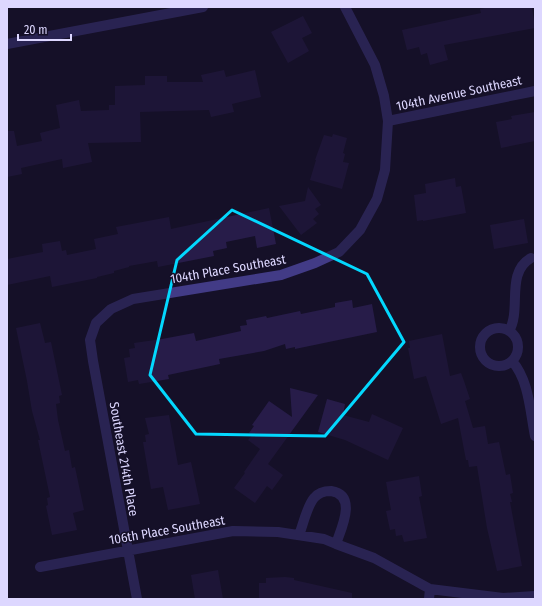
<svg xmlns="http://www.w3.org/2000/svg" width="542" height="606" viewBox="0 0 542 606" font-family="'Fira Sans Condensed',sans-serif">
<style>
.building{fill:#271c49}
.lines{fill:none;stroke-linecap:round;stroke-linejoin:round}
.minor{stroke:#423b86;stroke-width:10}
.marked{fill:none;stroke:#03d8fe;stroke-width:3;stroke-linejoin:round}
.labels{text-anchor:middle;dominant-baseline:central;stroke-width:3;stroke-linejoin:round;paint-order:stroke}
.street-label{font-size:13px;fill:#ddd7ff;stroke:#151028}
</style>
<rect width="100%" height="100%" fill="#151028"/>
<path class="building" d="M489,7H532L535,28L444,45L448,60L430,65L427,53L421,55L419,47L407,50L402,30L481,13L480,9Z
M303,16L312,33L302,38L309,51L288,63L271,32Z
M224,70L226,77L255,70L261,97L232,104L234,112L211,117L209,110L140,112L141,142L88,143L92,162L63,168L62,159L21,168L22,174L7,177V131H14L17,146L42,141L40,133L60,128L56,105L79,100L81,111L109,110V105H115V86L145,85V76H167V82H203L201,75Z
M535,112V141L501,148L496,122L512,119L511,116Z
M333,134L347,138L343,153L345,154L343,162L349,163L342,189L310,180L316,160H315L324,135L332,137Z
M455,178L456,187L461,186L466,213L423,221V220L417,221L414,195L426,193L425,184Z
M308,187L321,205L315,209L319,214L313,219L317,223L301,235L279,206L305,201Z
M269,208L276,244L257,248L255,236L226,242L227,248L213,251L214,256L158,267L157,261L129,266V267L114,271V273L97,277V278L52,287L50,276L7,285V259L43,252L42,244L60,241L62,251L66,250L67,255L96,249L94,239L118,234L116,227L169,217L171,229Z
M524,219L528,243L494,249L490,225Z
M352,300L353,308L372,304L377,332L295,349V347L286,349L285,344L264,351L219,359L220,364L168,375L169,379L139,384L138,380L128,382L124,358L130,357L129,349L135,348L134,343L162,339L194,333L196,341L241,331L240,326L247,325L246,320L266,316L267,318L300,311L301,314L335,307V303Z
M40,323L45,343L51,342L62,395L59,396L60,403L56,404L58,420L65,451L69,450L72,468L75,467L84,510L73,513L77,530L52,535L46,506L48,505L47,498L50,497L38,440H40L32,411L27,381L16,328Z
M442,334L450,376L461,373L464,381L470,399L465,401L473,428L485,426L488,444L499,442L506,475L510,474L513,493L510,494L512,502H510L522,566L497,571L487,528L477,466L469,467L468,460H466L458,418L441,424L426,376L414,379L408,348H410L409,341Z
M290,388L318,395L268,464L283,475L272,490L267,486L255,503L234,488L245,473L244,472L260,449L248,440L252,435L249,433L254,426L252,425L269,401L292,417Z
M327,399L345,404L343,415L369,422L372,414L403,428L388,460L345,440L318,432Z
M169,415L178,465L191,462L200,504L168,510L163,487L151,489L143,442H146L145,435L149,434L145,418Z
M419,476L422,496L419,497L427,538L404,542L402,535L396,536L395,529L390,530L386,511L391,510L386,482Z
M218,570L223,599H195L191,575Z
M285,577L294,578V580L352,593V599H259V583H266V578Z"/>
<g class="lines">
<path class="minor" d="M7,44L203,7
M388,121L535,91
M480 347a19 19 0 1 1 38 0a19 19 0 1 1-38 0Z
M509,331C522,309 505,273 531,258
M512,361C529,380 530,411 535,436
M299,535C303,525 307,506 314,498C318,493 324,491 331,491C358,495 341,529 336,544
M40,567L233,531L278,532L324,539L336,544L374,558L430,589L503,598L535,596
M137,599L93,361L90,340L96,323L111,309L133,299L281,275L315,263L339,252L360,230L377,199L385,170L388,121L384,96L375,65L345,7
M429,599L430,589"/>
</g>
<path d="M0 0H542V606H0ZM232,210L367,274L404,342L325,436L196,434L150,375L177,260Z" fill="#151028" fill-opacity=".55" fill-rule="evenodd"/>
<path class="marked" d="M232,210L367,274L404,342L325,436L196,434L150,375L177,260Z"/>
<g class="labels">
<g class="street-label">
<text transform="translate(459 93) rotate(-12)">104th Avenue Southeast</text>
<text transform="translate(228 269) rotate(-10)">104th Place Southeast</text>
<text transform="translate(124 459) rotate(80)">Southeast 214th Place</text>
<text transform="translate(167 530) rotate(-10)">106th Place Southeast</text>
</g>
</g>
<rect width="542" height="606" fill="none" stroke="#ddd7ff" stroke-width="16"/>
<path d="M18 34v6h53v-6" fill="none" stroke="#ddd7ff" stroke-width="2"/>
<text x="24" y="34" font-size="12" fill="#ddd7ff" stroke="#151028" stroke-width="3" paint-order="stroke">20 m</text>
</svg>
